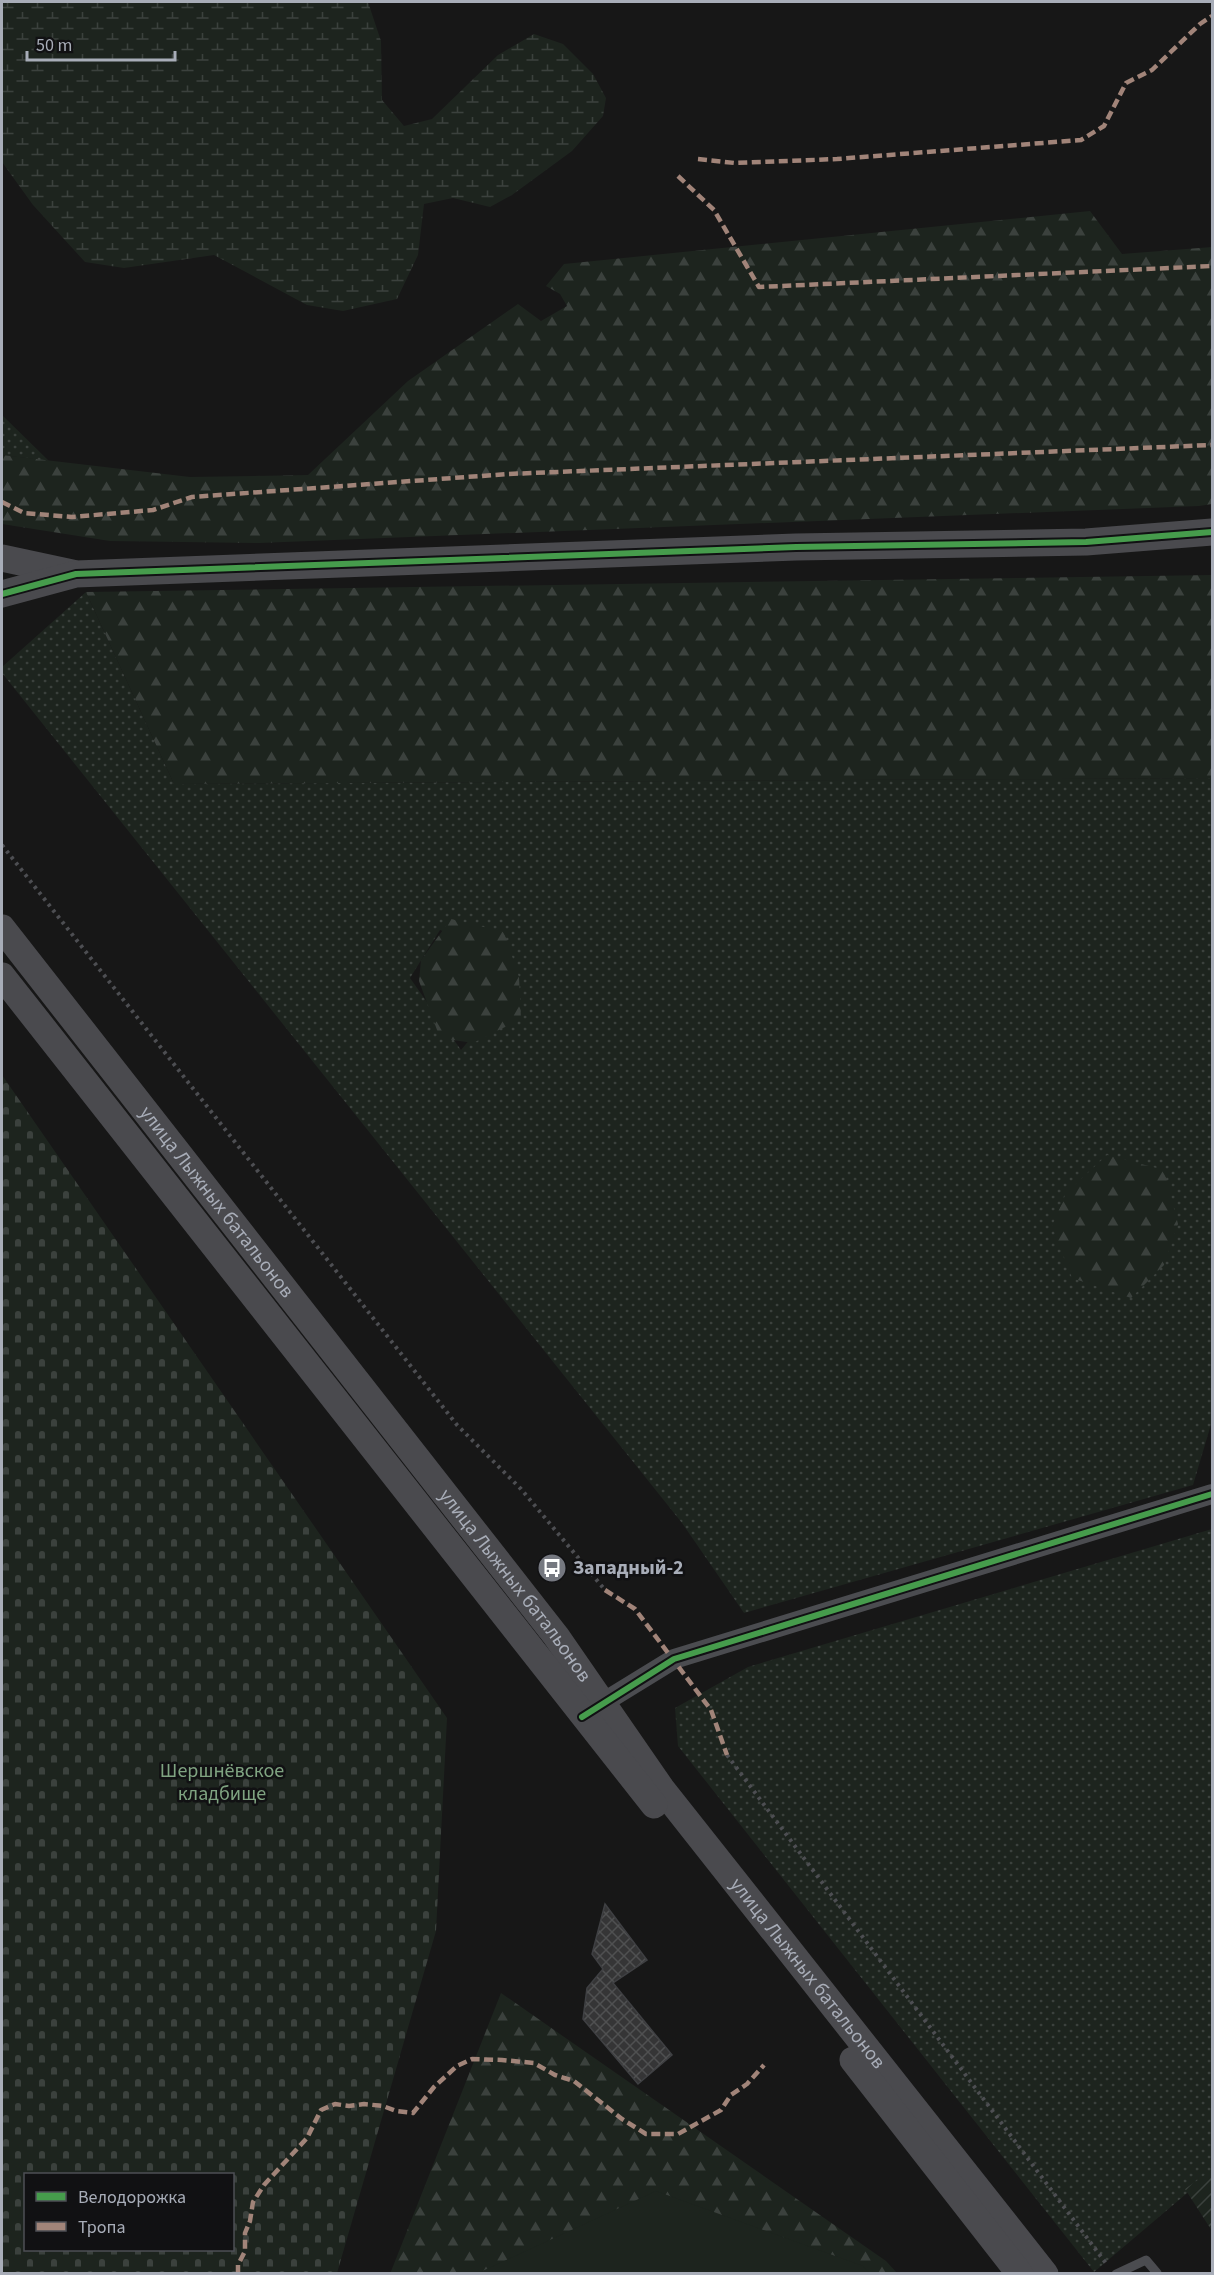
<svg xmlns="http://www.w3.org/2000/svg" width="1214" height="2275" viewBox="0 0 1214 2275" font-family="'Source Sans 3',sans-serif">
<style>
.grass{fill:url(#grass-dots);fill-rule:evenodd}
.forest{fill:url(#forest-firs)}
.wetland{fill:url(#wetland-marsh)}
.cemetery{fill:url(#cemetery-stones);fill-rule:evenodd}
.garden{fill:url(#garden-furrows)}
.pitch{fill:#1d241e}
.building{fill:url(#building-cross-hatch);stroke:#3f4043;stroke-width:1.5}
.lines{fill:none;stroke-linecap:round;stroke-linejoin:round}
.path{stroke:#4d4e52;stroke-width:4;stroke-dasharray:3 4.5;stroke-linecap:butt}
.lane{stroke:#4b4c50;stroke-width:9}
.street{stroke:#4b4c50;stroke-width:20}
.secondary{stroke:#4a4a4e;stroke-width:27}
.quiet{stroke:#a18479;stroke-width:4.5;stroke-dasharray:9 4.5;stroke-linecap:butt}
.cycleway-casing{stroke:#111113;stroke-width:10}
.cycleway{stroke:#469c4c;stroke-width:6}
.labels{text-anchor:middle;dominant-baseline:central;stroke-width:5;stroke-linejoin:round;paint-order:stroke}
.street-label{font-size:20px;fill:#a8adb8;stroke:#111113}
.poi-label{font-size:20px;font-weight:bold;fill:#a8adb8;stroke:#111113;text-anchor:start}
.park-label{font-size:20px;fill:#7fa381;stroke:#111113}
</style>
<defs>
<pattern id="grass-dots" width="8" height="8" patternUnits="userSpaceOnUse" patternTransform="scale(1.5)"><rect width="8" height="8" fill="#1d241e"/><path d="M2 2h.1M6 6h.1" fill="none" stroke="#3b413d" stroke-width="1.8" stroke-linecap="round"/></pattern>
<pattern id="forest-firs" width="22" height="20" patternUnits="userSpaceOnUse" patternTransform="scale(1.5)"><rect width="22" height="20" fill="#1d241e"/><path d="M5 1l3.5 6h-7zM16 11l3.5 6h-7z" fill="#3b413d"/></pattern>
<pattern id="wetland-marsh" width="20" height="14" patternUnits="userSpaceOnUse" patternTransform="scale(1.5)"><rect width="20" height="14" fill="#1d241e"/><path d="M1 5h8M5 5V1M11 12h8M15 12V8" fill="none" stroke="#3b413d"/></pattern>
<pattern id="cemetery-stones" width="16" height="16" patternUnits="userSpaceOnUse" patternTransform="scale(1.5)"><rect width="16" height="16" fill="#1d241e"/><path d="M2 7V4a2 2 0 0 1 4 0v3zM10 15v-3a2 2 0 0 1 4 0v3z" fill="#3b413d"/></pattern>
<pattern id="garden-furrows" width="10" height="10" patternUnits="userSpaceOnUse" patternTransform="scale(1.5)"><rect width="10" height="10" fill="#1d241e"/><path d="M-1 1l2-2M0 10L10 0M9 11l2-2" fill="none" stroke="#3b413d"/></pattern>
<pattern id="building-cross-hatch" width="8" height="8" patternUnits="userSpaceOnUse" patternTransform="scale(1.5)"><rect width="8" height="8" fill="#353536"/><path d="M0 0l8 8M0 8l8-8" fill="none" stroke="#4f5051"/></pattern>
</defs>
<rect width="100%" height="100%" fill="#171717"/>
<path class="grass" d="M2,415L49,461L2,455Z
M86,592L174,784L1212,778V1421L1193,1485L744,1613L682,1523L2,673V667ZM440,930L499,951L506,996L461,1050L410,978Z
M1212,1529V2172L1094,2272L678,1746L675,1708L748,1667Z"/>
<path class="forest" d="M1090,211L1122,254L1212,247V504L1199,506L259,543L110,541L2,524V455L190,477L308,475L408,381L518,304L541,321L567,306L560,294L546,286L564,264Z
M1212,575V778L174,784L86,592Z
M451,919L504,932L519,977L521,1019L473,1043L440,1038L419,981L421,960Z
M1107,1155L1164,1170L1178,1224L1164,1265L1131,1298L1072,1278L1052,1226L1066,1193Z
M501,1993L886,2261L897,2273L390,2274Z"/>
<path class="wetland" d="M2,2H368L381,41L382,100L404,126L432,119L498,55L534,34L563,44L593,74L606,98L603,116L572,151L512,195L490,207L453,198L424,204L418,255L397,299L343,311L307,305L214,255L124,268L85,262L33,205L2,162Z"/>
<path class="cemetery" d="M2,1075L447,1718L436,1931L337,2273H2ZM26,2174H232V2250H26Z"/>
<path class="garden" d="M1212,2170V2231L1185,2189Z"/>
<path class="pitch" d="M656,2191L863,2266L869,2273H478Z"/>
<path class="building" d="M605,1904L647,1960L613,1983L672,2055L638,2084L583,2019L587,1988L603,1969L592,1954Z"/>
<g class="lines">
<path class="path" d="M2,845L457,1425L521,1489L605,1590
M727,1755L1108,2266"/>
<path class="lane" d="M1116,2274L1146,2260L1157,2273"/>
<path class="street" d="M591,1710L674,1659L1212,1494"/>
<g class="secondary">
<path d="M2,558L72,573"/>
<path d="M2,594L76,574L796,547L1086,542L1212,532"/>
<path id="s1" d="M2,928L556,1636L661,1788L1045,2274"/>
<path d="M2,976L654,1805"/>
<path d="M853,2060L1020,2274"/>
</g>
<path class="quiet" d="M698,159L735,163L837,159L1081,140L1104,126L1126,83L1152,70L1200,24L1212,16
M678,176L714,210L759,287L1212,266
M2,502L24,513L72,517L153,510L192,497L508,474L1212,445
M605,1590L635,1609L711,1710L727,1755
M238,2274V2265L245,2251V2233L250,2221L253,2202L264,2185L307,2138L321,2110L335,2104L349,2106L364,2104L383,2106L396,2111L413,2113L434,2087L457,2066L472,2059L502,2060L534,2063L555,2075L574,2081L622,2119L646,2134H678L721,2110L731,2095L747,2084L764,2065"/>
<g class="cycleway-casing">
<path id="cycleway" d="M2,594L76,574L796,547L1086,542L1212,532
M582,1717L674,1659L1212,1494"/>
</g>
<use href="#cycleway" class="cycleway"/>
</g>
<defs>
<g id="bus-disc" transform="scale(1.5)"><circle r="9.5" fill="#757880" stroke="#111113"/><path d="M-5-6H5V4H4V6H2V4H-2V6H-4V4H-5ZM-3.5-4V0h7V-4ZM-3.5 1.2v1.5H-2V1.2ZM2 1.2v1.5H3.5V1.2Z" fill="#fff"/></g>
</defs>
<g fill-rule="evenodd">
<use href="#bus-disc" x="552" y="1568"/>
</g>
<g class="labels">
<g class="street-label">
<text stroke="none"><textPath href="#s1" startOffset="348">улица Лыжных батальонов</textPath></text>
<text stroke="none"><textPath href="#s1" startOffset="834">улица Лыжных батальонов</textPath></text>
<text stroke="none"><textPath href="#s1" startOffset="1320">улица Лыжных батальонов</textPath></text>
</g>
<g class="poi-label">
<text x="573" y="1568">Западный-2</text>
</g>
<g class="park-label">
<text x="222" y="1771">Шершнёвское<tspan x="222" dy="23">кладбище</tspan></text>
</g>
</g>
<rect width="1214" height="2275" fill="none" stroke="#a8adb8" stroke-width="6"/>
<rect x="24" y="2173" width="210" height="78" fill="#111113" stroke="#4d4f55" stroke-width="1.5"/>
<rect x="36" y="2192" width="30" height="9" fill="#469c4c" stroke="#4d4f55" stroke-width="1.5"/>
<text x="78" y="2203" font-size="18" fill="#a8adb8">Велодорожка</text>
<rect x="36" y="2222" width="30" height="9" fill="#a18479" stroke="#4d4f55" stroke-width="1.5"/>
<text x="78" y="2233" font-size="18" fill="#a8adb8">Тропа</text>
<path d="M27 51v9h148v-9" fill="none" stroke="#a8adb8" stroke-width="3"/>
<text x="36" y="51" font-size="18" fill="#a8adb8" stroke="#111113" stroke-width="4.5" paint-order="stroke">50 m</text>
</svg>
